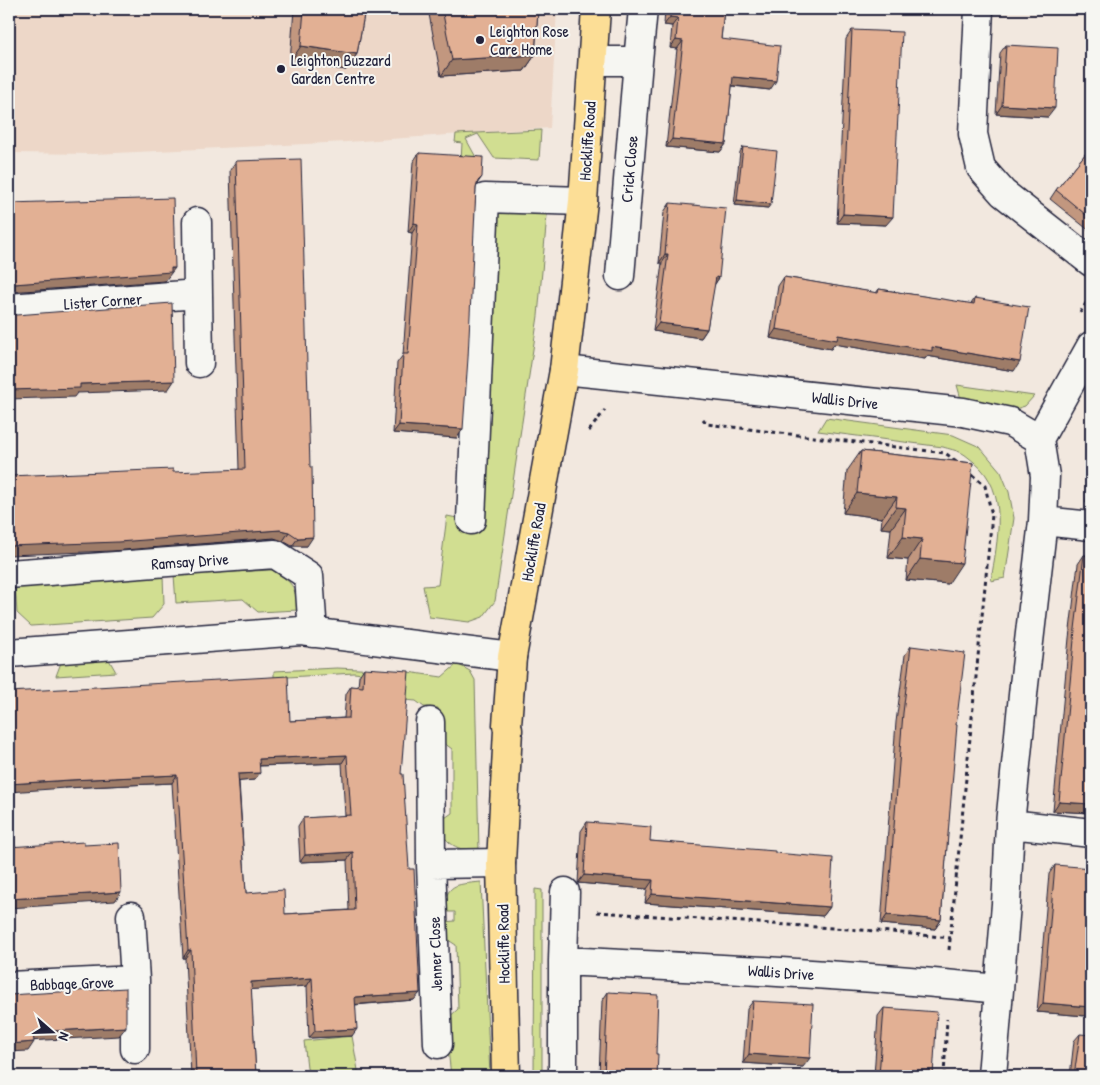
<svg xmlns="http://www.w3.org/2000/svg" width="1100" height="1085" viewBox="0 0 1100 1085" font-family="'Patrick Hand',sans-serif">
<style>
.built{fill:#edd7c8}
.green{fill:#d1de91;stroke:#7a8066}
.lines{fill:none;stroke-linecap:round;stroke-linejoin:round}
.street-casing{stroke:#22223b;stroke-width:31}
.primary-casing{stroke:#22223b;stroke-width:31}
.path{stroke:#22223b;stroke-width:3;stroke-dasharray:4 4;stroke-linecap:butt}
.street{stroke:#f6f6f2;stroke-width:28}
.primary{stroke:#fcde96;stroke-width:28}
.wall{fill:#c2977f;stroke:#22223b;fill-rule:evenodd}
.shaded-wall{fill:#9e7b68;stroke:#22223b}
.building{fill:#e2b094;stroke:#22223b;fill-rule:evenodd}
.poi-dot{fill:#22223b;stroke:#f6f6f2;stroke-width:2}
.labels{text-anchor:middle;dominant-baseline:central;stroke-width:4;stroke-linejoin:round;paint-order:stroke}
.poi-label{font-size:16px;fill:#22223b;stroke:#f6f6f2;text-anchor:start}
.street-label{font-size:16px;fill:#22223b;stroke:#f6f6f2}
</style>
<rect width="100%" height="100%" fill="#f2e8df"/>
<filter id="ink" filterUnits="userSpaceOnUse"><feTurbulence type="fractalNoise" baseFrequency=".02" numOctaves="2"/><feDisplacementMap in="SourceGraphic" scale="10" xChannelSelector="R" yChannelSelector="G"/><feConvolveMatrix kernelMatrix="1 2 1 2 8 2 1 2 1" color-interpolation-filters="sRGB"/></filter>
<g filter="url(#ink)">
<path class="built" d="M9,9H557L550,128L347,142L94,154L9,153Z"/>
<path class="green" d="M541,130L539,160L494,158L478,134L466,139L478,161L460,178L462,143L455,142L456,134Z
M548,204L538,316L495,601L483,617L469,622L429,617L423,586L438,585L447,516L473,521L487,213Z
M957,385L1034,396L1025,406L1012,410L961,399Z
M826,418L953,435L980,447L1001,472L1009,492L1014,518L1005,578L991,581C997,540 1010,492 974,462C970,459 966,455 962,453C956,450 949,449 943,447L818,431Z
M272,570C293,583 295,585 298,610L258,612L243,599L176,603L174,575Z
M163,575L164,604L152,618L31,626L17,613L15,585Z
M108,658L116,672L56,676L62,660Z
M457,664L470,671L475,680L479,851C460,852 441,843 439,822L452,813V749L440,740L438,708L424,707L416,701L404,700L406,679L354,673L288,677L287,687L274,683V671L337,668L401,671L442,677Z
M481,882L490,1076H451L445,1021L458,1009L456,945L442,936L444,922L455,921V912H442C448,883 453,885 481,882Z
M535,889L542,890V1076H534Z
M352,1036L359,1076H308L304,1041Z"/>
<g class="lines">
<g class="street-casing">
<path id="street" d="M979,9L973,134L981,168L1003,193L1091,262
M593,61H638L620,276
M638,61L643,9
M197,222L198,294
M9,308L198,294L199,363
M564,370L963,412L1010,422L1039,439L1045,476L1043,521L1024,685L1010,824L1006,904L992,1076
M1039,439L1091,346
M471,520L485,198L583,201
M1043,521L1091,526
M9,574L275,554L309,576L313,633
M9,653L301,631L512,657
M430,722L431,864
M1010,824L1091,833
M131,916L135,980V1049
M563,961L565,892
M9,986L135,980
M438,1044L431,864L501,863
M563,1076V961C708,968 854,974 998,989"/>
</g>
<g class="primary-casing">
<path id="primary" d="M506,1076L501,863L508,730L507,725L512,657L564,370L583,201L596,9"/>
</g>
<path class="path" d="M1080,313L1091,295
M703,419L707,424L945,453L959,463
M589,431L605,410
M597,912L891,932L951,938
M949,950L992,515L985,486L969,472
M944,1076L947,1019"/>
<use href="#street" class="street"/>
<use href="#primary" class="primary"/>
</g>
<path class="wall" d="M294,9H365L357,54L346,70L290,62Z
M428,9H538L535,55L524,71L441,76Z
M665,9H724L721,39L770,90L732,86L726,144L720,152L666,147L677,49L670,48L672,26L664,25Z
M852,30L886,225L837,223L846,39Z
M1006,45L1048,117L996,114L1000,53Z
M743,147L768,208L734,205L740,152Z
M1091,147V232L1050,199L1056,190Z
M419,153L482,177L477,184L476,188L457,438L393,433L397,363L403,355L412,233L408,232L413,162Z
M236,161L307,546H292L283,541L274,538L112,551L239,469L230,170Z
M670,203L719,278L714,285L707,329L701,338L653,331L662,263H659L664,212Z
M784,277L876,293L879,289L971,304L975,298L1014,371L927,356L925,359L834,344L831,349L770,338L778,286Z
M861,451L973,463L948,584L906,580L908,560L888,558L891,529L881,528L882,518L843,513L847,471Z
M1091,453V503L1086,502Z
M1084,555L1091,556V813L1053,811L1069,638L1078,564Z
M911,646L956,725L941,920L935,929L881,924L896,722L905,655Z
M364,668L401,774L414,1000L355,1005L352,1036L309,1038L307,986L251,989L256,1076H191L185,958H183L172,783L65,788L290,721L344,718L346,694L351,686L358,687L359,676ZM342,763L345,816L303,818L298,826L300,862L347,860L349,910L285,914L246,893L239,781L254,780L259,766Z
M587,822L650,841L775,853L830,907L823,916L645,903L647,889L578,883L581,831Z
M1055,865L1091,1007V1008L1086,1016L1037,1012L1049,874Z
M608,992L656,1054L657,1076H599L602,1001Z
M753,1001L803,1067L743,1063L747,1009Z
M884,1008L933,1076H874L878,1016Z
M1080,1034L1091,1076H1070L1074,1041Z"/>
<path class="shaded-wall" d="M670,17L678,18L672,26L664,25Z
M676,40L683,41L677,49L670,48Z
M301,46L357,54L346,70L290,62Z
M535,55L524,71L441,76L452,60Z
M733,77L776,81L770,90L727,85Z
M1002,105L1055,108L1048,117L996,114Z
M672,139L726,144L720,152L666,147Z
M737,200L771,204L768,208L734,205Z
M843,214L893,217L886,225L837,223Z
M414,223L418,224L412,233L408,232Z
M665,254H668L662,263H659Z
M175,268L165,281L9,292V285L14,284Z
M716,277L719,278L713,287Z
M659,323L707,329L701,338L653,331Z
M776,329L838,335L932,347L1020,362L1014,371L927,356L925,359L834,344L831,349L770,338Z
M174,381L168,390L77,393L74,397L9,399V390L80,384Z
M399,425L463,429L457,438L393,433Z
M857,493L897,497L882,518L843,513Z
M1091,494V503L1086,502Z
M896,507L906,508L891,529L881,528Z
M280,530L289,532L283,541L274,538L112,551L9,555V546Z
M313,537L307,546H292L298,538Z
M903,537L922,539L908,560L888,558Z
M920,559L962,563L948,584L906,580Z
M347,755L342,763L253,766L259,759Z
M260,773L254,780L233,782L238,774Z
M177,775L172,783L65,788L9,792V784L70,780Z
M1059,802L1091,804V813L1053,811Z
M353,852L347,860L300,862L305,855Z
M584,875L653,880L647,889L578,883Z
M121,892L115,901L9,908V899Z
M652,894L830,907L823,916L645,903Z
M887,915L941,920L935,929L881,924Z
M188,950H191L185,958H183Z
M312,978L307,986L245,990L251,982Z
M420,993L414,1000L349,1005L355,997Z
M1043,1003L1091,1007V1008L1086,1016L1037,1012Z
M126,1027L119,1036L27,1041L33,1032Z
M357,1029L352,1036L309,1038L315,1031Z
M34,1042L28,1051L9,1052V1044Z
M749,1054L810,1058L803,1067L743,1063Z"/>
<path class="building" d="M304,9H365L357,54L301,46Z
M442,9H538L535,55L452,60Z
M670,9H724L721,39L780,46L776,81L733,77L726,144L672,139L683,41L676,40L678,18L670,17Z
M852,30L902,32L893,217L843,214Z
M1006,45L1058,48L1055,108L1002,105Z
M743,147L777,151L771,204L737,200Z
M1091,147V219L1056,190Z
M419,153L483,157L482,177L478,181L476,188L468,358L463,429L399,425L403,354H408L418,224L414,223Z
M301,159L310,467H312L313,537L298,538L289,532L280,530L118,542L9,546V476L173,469V472L245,469L236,161Z
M173,198L175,268H171V272L14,284L9,285V203Z
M670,203L726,208L719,278L716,277L707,329L659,323L668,254H665Z
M784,277L878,293L879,289L974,304L975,298L1029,307L1020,362L932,347V351L838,335L837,340L776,329Z
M172,303L174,381L80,384V388L9,390V313L16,315Z
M861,451L973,463L962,563L920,559L922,539L903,537L906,508L896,507L897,497L857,493Z
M1084,555L1091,556V804L1059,802L1075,629Z
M911,646L965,653L956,725H957L941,920L887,915L903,713Z
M364,668L409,671L401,774H403L409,869H414L420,993L355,997L357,1029L315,1031L312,978L251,982L256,1076H196L191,950H188L177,775L70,780L9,784V692L288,676L290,721L349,718L351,686L363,687ZM347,755L351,815L303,818L305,855L353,852L355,910L285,914L284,890L246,893L238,774L260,773L259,759Z
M587,822L651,827L650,841L775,851V853L833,858L830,907L652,894L653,880L584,875Z
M84,842V845L119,843L121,892L9,899V847Z
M1055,865L1091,868V1007L1043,1003Z
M126,988V1027L33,1032L34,1042L9,1044V995Z
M608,992L658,995L656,1054H658L657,1076H604Z
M753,1001L813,1004L810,1058L749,1054Z
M884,1008L937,1012L933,1076H879Z
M1080,1034L1091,1035V1076H1074Z"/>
</g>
<g class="poi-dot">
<circle cx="480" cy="40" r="5"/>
<circle cx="281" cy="69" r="5"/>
</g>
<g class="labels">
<g class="poi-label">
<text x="490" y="31">Leighton Rose<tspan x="490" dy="18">Care Home</tspan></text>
<text x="291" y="60">Leighton Buzzard<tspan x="291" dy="18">Garden Centre</tspan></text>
</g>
<g class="street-label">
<text transform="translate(587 141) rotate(-86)">Hockliffe Road</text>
<text transform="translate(629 169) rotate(-85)">Crick Close</text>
<text transform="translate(103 301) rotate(-4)">Lister Corner</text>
<text transform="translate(845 400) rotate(6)">Wallis Drive</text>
<text transform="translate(533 542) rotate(-80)">Hockliffe Road</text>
<text transform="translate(190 561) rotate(-4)">Ramsay Drive</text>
<text transform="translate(503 944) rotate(-91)">Hockliffe Road</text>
<text transform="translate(435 954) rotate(-92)">Jenner Close</text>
<text transform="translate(781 972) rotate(4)">Wallis Drive</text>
<text transform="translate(72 983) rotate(-2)">Babbage Grove</text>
</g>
</g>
<rect width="1100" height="1085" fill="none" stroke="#f6f6f2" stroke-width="30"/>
<rect x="15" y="15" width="1070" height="1055" fill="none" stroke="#22223b" stroke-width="2" filter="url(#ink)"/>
<g transform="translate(52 1032) rotate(110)" stroke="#f6f6f2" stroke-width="4" paint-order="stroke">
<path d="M0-4L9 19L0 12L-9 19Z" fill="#22223b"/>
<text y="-8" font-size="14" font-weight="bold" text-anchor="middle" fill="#22223b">N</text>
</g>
</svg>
